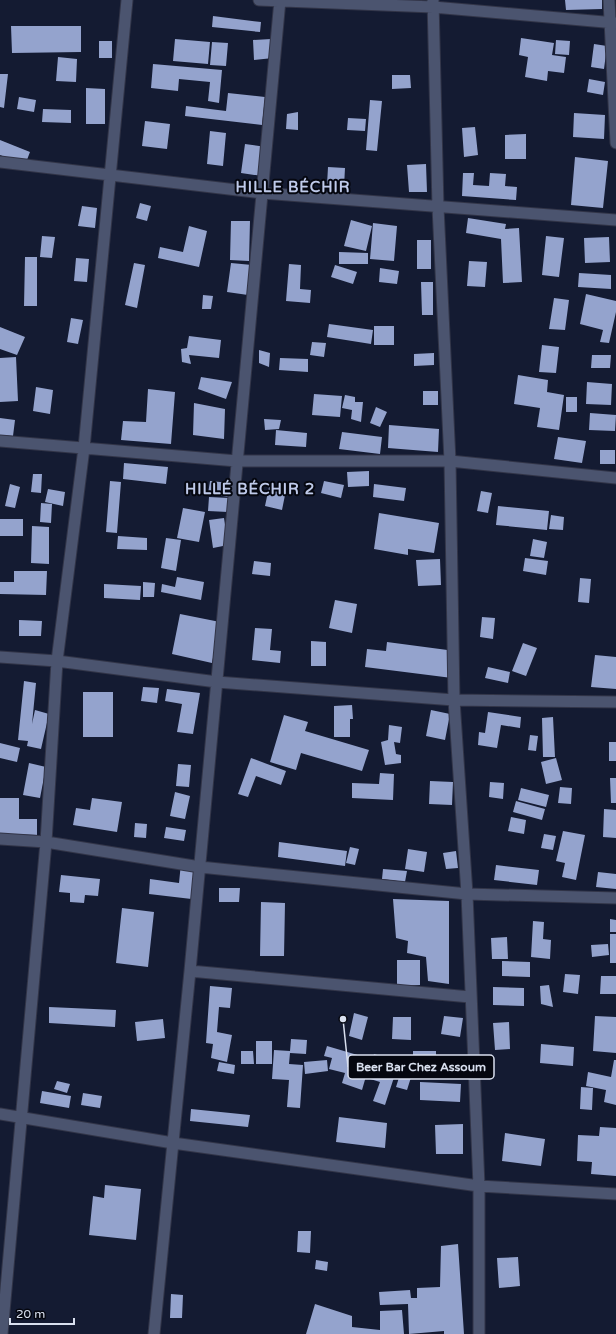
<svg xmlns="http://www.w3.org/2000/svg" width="616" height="1334" viewBox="0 0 616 1334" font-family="'Varela Round',sans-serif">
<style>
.building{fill:#94a3cd}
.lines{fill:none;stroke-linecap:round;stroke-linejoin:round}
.minor-casing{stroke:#323548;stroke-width:13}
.minor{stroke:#4b546f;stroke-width:11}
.labels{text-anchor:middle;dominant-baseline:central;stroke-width:4;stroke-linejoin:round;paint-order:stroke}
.district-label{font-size:15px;font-weight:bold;letter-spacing:1px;fill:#bfcaea;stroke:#050710}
.leader{fill:none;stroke:#d9e0ef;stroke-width:1.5}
.callout-dot{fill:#d9e0ef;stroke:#050710;stroke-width:1.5}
.callout{fill:#050710;stroke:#d9e0ef;stroke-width:1.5}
.callout-label{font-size:12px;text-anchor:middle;font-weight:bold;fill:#d9e0ef}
</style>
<rect width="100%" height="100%" fill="#141b32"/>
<path class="building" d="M565,0H602V9L566,10Z
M213,16L261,22L260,32L212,27Z
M11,26H81V52L12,53Z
M521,38L554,43L552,55L566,57L564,73L548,71L547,81L525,77L528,57L519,55Z
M175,39L210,42L208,64L173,61Z
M271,39L273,58L254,60L253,40Z
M556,40L570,41L569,55L555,54Z
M99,41H112V58H99Z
M212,42L228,43L226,66L210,65Z
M594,44L607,46L604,69L591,67Z
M58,57L77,59L76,82L56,81Z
M153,64L222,70L219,103L208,101L210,82L179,79L178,91L151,88Z
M0,74H8L4,108L0,107Z
M392,75H410L411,88L392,89Z
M589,79L605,82L603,95L587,92Z
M86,88L105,89V124H86Z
M228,93L265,97L262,125L185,116L186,106L226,111Z
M19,97L36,100L34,112L17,109Z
M370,100L382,101L377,151L366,150Z
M43,109L71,110V123L42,122Z
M298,112V130L286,129L287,114Z
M574,113L605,115L604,139L573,137Z
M348,118L366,119L365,131L347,130Z
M145,121L170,124L167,149L142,146Z
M475,127L478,155L464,157L462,128Z
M210,131L226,133L223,166L207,164Z
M526,134V159H505V135Z
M0,140L30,152L25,165L0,155Z
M245,144L266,147L262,176L241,173Z
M575,157L608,161L603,208L571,205Z
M426,164L427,192H409L407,165Z
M328,167L345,168L344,187L327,185Z
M463,173H474L473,185L489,186L490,173L506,174L505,186L517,187L516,200L462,196Z
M140,203L151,206L147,221L136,218Z
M82,206L97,208L95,228L78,226Z
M468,218L506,224L505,229L519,228L522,282L503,283L501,239L466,233Z
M351,220L372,226L366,251L344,246Z
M231,221H250L249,261L230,260Z
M373,223L397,226L394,261L370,259Z
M189,226L207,231L199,267L158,258L160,247L183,252Z
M42,236L55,237L52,258L40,257Z
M546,236L564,238L559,277L542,275Z
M609,237L610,262L585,263L584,238Z
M417,240H431V269H417Z
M339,252L368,253V264H339Z
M25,257H37V306H24Z
M76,258L89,259L87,282L74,281Z
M469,261L487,262L485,287L467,286Z
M134,263L145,265L137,308L125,305Z
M231,263L252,265L248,295L227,292Z
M289,264L301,265L300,289L311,290L310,303L286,301Z
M335,265L357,272L353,284L331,277Z
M380,268L399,271L397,284L379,282Z
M579,273L611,275V289L578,287Z
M421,282H433V315H422Z
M586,294L616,301V312L609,343L600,342L603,330L580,324Z
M203,295L213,296L211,309H202Z
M554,298L569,300L565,330L549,329Z
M71,318L83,320L78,344L67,342Z
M329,324L373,330L371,344L327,337Z
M374,326H394V345H374Z
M0,327L25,337L17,355L0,349Z
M189,336L221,340L219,358L189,355L191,364L182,362L181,349L187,348Z
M312,342L326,343L324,357L310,355Z
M542,345L559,347L556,373L539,372Z
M259,350L270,353L269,367L259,363Z
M434,353V365L414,366V354Z
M592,355H611L610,368H591Z
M16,357L18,401L0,402V358Z
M280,358L308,359V372L279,370Z
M518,375L548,380L547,392L564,395L559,430L537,427L540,408L514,404Z
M201,377L232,382L226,399L198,389Z
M587,382L612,384L611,405L586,404Z
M36,387L53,390L50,414L33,411Z
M148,389L175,392L171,444L121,440L123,421L146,422Z
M423,391H438V405H423Z
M314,394L342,396L340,417L312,415Z
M345,395L355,397V402H363L361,422L351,419L352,410L342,408Z
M566,397H577V412H566Z
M194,403L225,409L224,439L193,435Z
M376,407L387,412L380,427L370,423Z
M590,413L616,415L615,431L589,430Z
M0,418L15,420L13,436L0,435Z
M264,419L281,420L279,429L265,430Z
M389,425L439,429L438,452L388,448Z
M276,430L307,433L306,447L275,445Z
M342,432L382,437L380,454L339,449Z
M558,437L586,441L582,463L554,459Z
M600,450H615V464H600Z
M124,463L168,467L166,484L123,479Z
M369,471V486L348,487L347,472Z
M33,474H42L41,493L31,492Z
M110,481L121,482L117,533L106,532Z
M210,481L230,483L229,497L208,494Z
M324,481L344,485L341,498L321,493Z
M10,484L20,487L15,508L5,506Z
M374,484L406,488L404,501L373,497Z
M269,487L286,490L282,510L265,506Z
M48,489L65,492L63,506L45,502Z
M481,491L492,493L488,513L477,511Z
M209,497L229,498L228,512L208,511Z
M41,503L52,504L51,523L40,522Z
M498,506L549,511L547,530L496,525Z
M183,508L205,512L199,542L177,538Z
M379,513L439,523L434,553L408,549V555L374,549Z
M551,515L564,517L563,530L549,529Z
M224,518L228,545L213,548L209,520Z
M0,519H23V536H0Z
M32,526L49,527V564L31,563Z
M118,536L147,538V550L117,549Z
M166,538L181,540L176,571L161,568Z
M533,539L547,542L544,558L530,556Z
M525,558L548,561L546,575L523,571Z
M440,559L441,585L418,586L416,560Z
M254,561L271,563L270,576L252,574Z
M14,571H47L46,595L0,594V582H14Z
M177,577L204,582L201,600L161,592L162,584L175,587Z
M580,578L591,579L589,603L578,602Z
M143,582L155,583L154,597H143Z
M104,584L141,586L140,600L104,598Z
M335,600L357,604L352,633L329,628Z
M180,614L220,622L212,663L172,654Z
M482,617L495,618L493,639L480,637Z
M19,620L42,621L41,636H19Z
M255,628L272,629L270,650L281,651L280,663L252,660Z
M311,641L326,642V666H311Z
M387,642L455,651L452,678L365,667L367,649L386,651Z
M523,643L537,648L526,676L512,671Z
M595,655L616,657V689L591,687Z
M488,667L510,672L508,683L485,678Z
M24,681L36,683L32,724L35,710L49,714L41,749L27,746L28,741L18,740Z
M143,687L159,688L157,703L141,701Z
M167,689L200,693L193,734L177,732L182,704L165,701Z
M83,692H113V737H83Z
M352,705L353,719H350V737H334V706Z
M431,710L450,714L445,740L426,736Z
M488,712L521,717L520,728L501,725L497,748L478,745L479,732L485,733Z
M284,715L308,722L305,731L369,750L362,771L301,753L296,770L270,762Z
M553,717L555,757H543L542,718Z
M389,725L402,727L400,743L394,742L396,754L401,755V763L385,765L381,742L388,740Z
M530,735L538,736L536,751L528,750Z
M609,742H616V761H609Z
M0,743L20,748L17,762L0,758Z
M251,758L286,771L281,785L256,776L248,797L238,794Z
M556,758L562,780L546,784L541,762Z
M29,763L46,767L40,798L23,795Z
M178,764L191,765L189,787L176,786Z
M380,773L394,774L393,800L352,798V783L379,784Z
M610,778H616V803H611Z
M430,781L453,782L452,805L429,804Z
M490,782L504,783L503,799L489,797Z
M560,787L572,788L571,804L558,803Z
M521,788L549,795L546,807L518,800Z
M175,792L190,796L185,819L170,816Z
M0,798H19V819H37V835L0,834Z
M92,798L122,802L117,832L73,825L76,808L90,810Z
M516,801L545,809L542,820L513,812Z
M604,809L616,810V838L603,837Z
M511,817L526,820L524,834L508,831Z
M135,823L147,824L146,838L134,837Z
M166,827L186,830L184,841L164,838Z
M563,831L585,835L576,880L562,877L565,863L556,861Z
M544,834L556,836L553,850L541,848Z
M279,842L347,851L345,866L278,857Z
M350,847L359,849L355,865L346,863Z
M408,849L427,852L424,872L405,869Z
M456,851L458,868L446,869L443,853Z
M181,863L204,866L200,900L149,894L150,879L179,883Z
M496,865L539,870L537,885L494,880Z
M383,869L407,871L405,882L382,879Z
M598,872L616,874V889L596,887Z
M61,875L100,879L98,896L85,895L84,903L70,902V893L59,892Z
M219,888H240L239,902H219Z
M393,899L449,901V984L428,981L426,957L407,953L408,941L396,938Z
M261,902L285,903L284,956H260Z
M122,908L154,912L148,967L116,963Z
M610,919L616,920V932H610Z
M533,921L544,922L543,939L551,940L550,959L531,957Z
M610,934H616V963H610Z
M507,937L508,959H492L491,938Z
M608,944L609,955L592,957L591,945Z
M397,960H420V985L397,986Z
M502,961L530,962V977L502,976Z
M565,974L580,975L578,994L563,992Z
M601,976H616V994H600Z
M549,985L553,1007L541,1004L540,986Z
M210,986L232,988L230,1008L219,1007L217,1032L232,1035L227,1062L211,1058L213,1044L206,1043Z
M493,987L524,988V1006L493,1005Z
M49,1007L116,1010L115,1027L49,1023Z
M354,1013L368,1017L362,1040L349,1036Z
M444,1016L463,1018L460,1037L441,1034Z
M595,1016L616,1017V1053L593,1051Z
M393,1017H411V1040L392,1039Z
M163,1019L165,1038L137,1041L135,1022Z
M509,1022L510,1049L495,1050L493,1023Z
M291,1039L307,1040L306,1054L290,1053L289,1064L303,1065L300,1108L287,1107L289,1080L272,1079L274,1050L290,1051Z
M256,1041H272V1064H256Z
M541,1044L574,1047L573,1066L540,1063Z
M327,1046L371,1059L362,1090L342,1083L345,1073L329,1069L332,1058L324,1056Z
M241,1051H253L254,1064H241Z
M413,1051H436V1071L413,1070Z
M374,1054L399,1062L385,1105L373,1101L380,1082L367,1078Z
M327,1060L328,1071L305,1074L304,1062Z
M614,1060H616V1105L604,1102L606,1090L586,1086L588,1072L611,1077Z
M219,1062L235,1065L234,1074L217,1071Z
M402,1068L413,1071L407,1090L396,1087Z
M57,1081L70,1084L67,1093L54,1089Z
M420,1082L461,1084L460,1102L420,1100Z
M581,1087L593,1088L592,1110L580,1109Z
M42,1091L71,1096L69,1108L40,1103Z
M83,1093L102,1096L100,1108L81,1105Z
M191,1109L250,1115L248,1127L190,1121Z
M339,1117L387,1123L385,1148L336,1142Z
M463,1124V1154H436L435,1125Z
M600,1127L616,1128V1176L591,1174L592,1162L577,1161L578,1135L599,1136Z
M505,1133L545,1139L541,1166L502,1161Z
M105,1185L141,1189L136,1240L89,1235L93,1196L104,1198Z
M298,1231H311L310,1253L297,1252Z
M458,1244L464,1334H444V1331L409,1334L408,1304L380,1305L379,1292L410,1290L411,1298H417V1288L440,1287L441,1246Z
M518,1257L520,1286L499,1288L497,1258Z
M316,1260L328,1262L327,1271L315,1269Z
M171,1294L183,1295L182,1318H170Z
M315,1304L352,1316V1327L380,1330V1311L402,1310L404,1334H306Z"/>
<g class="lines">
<g class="minor-casing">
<path id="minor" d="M259,0L433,7L616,23
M433,0L438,207L450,461L454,700L467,894L479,1186V1334
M609,0L616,143
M0,162L262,193L616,220
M0,441L237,461H450L616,478
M0,657L57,661L217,682L454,700L616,702
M0,839L46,842L200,867L467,894L616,898
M190,971L470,997
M0,1114L173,1143L479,1186L616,1194
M2,1334L46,842L57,661L84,448L127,0
M154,1334L190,971L280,0"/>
</g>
<use href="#minor" class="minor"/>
</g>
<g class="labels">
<g class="district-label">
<text x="293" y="187">HILLE BÉCHIR</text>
<text x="250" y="489">HILLÉ BÉCHIR 2</text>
</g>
</g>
<path class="leader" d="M343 1019L348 1067"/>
<circle class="callout-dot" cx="343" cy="1019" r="4"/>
<rect class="callout" x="348" y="1055" width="146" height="24" rx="4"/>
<g class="callout-label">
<text x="421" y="1071">Beer Bar Chez Assoum</text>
</g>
<path d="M10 1318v6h64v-6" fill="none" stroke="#d9e0ef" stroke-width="2"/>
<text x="16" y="1318" font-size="12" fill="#d9e0ef" stroke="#050710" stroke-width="3" paint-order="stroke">20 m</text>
</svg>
